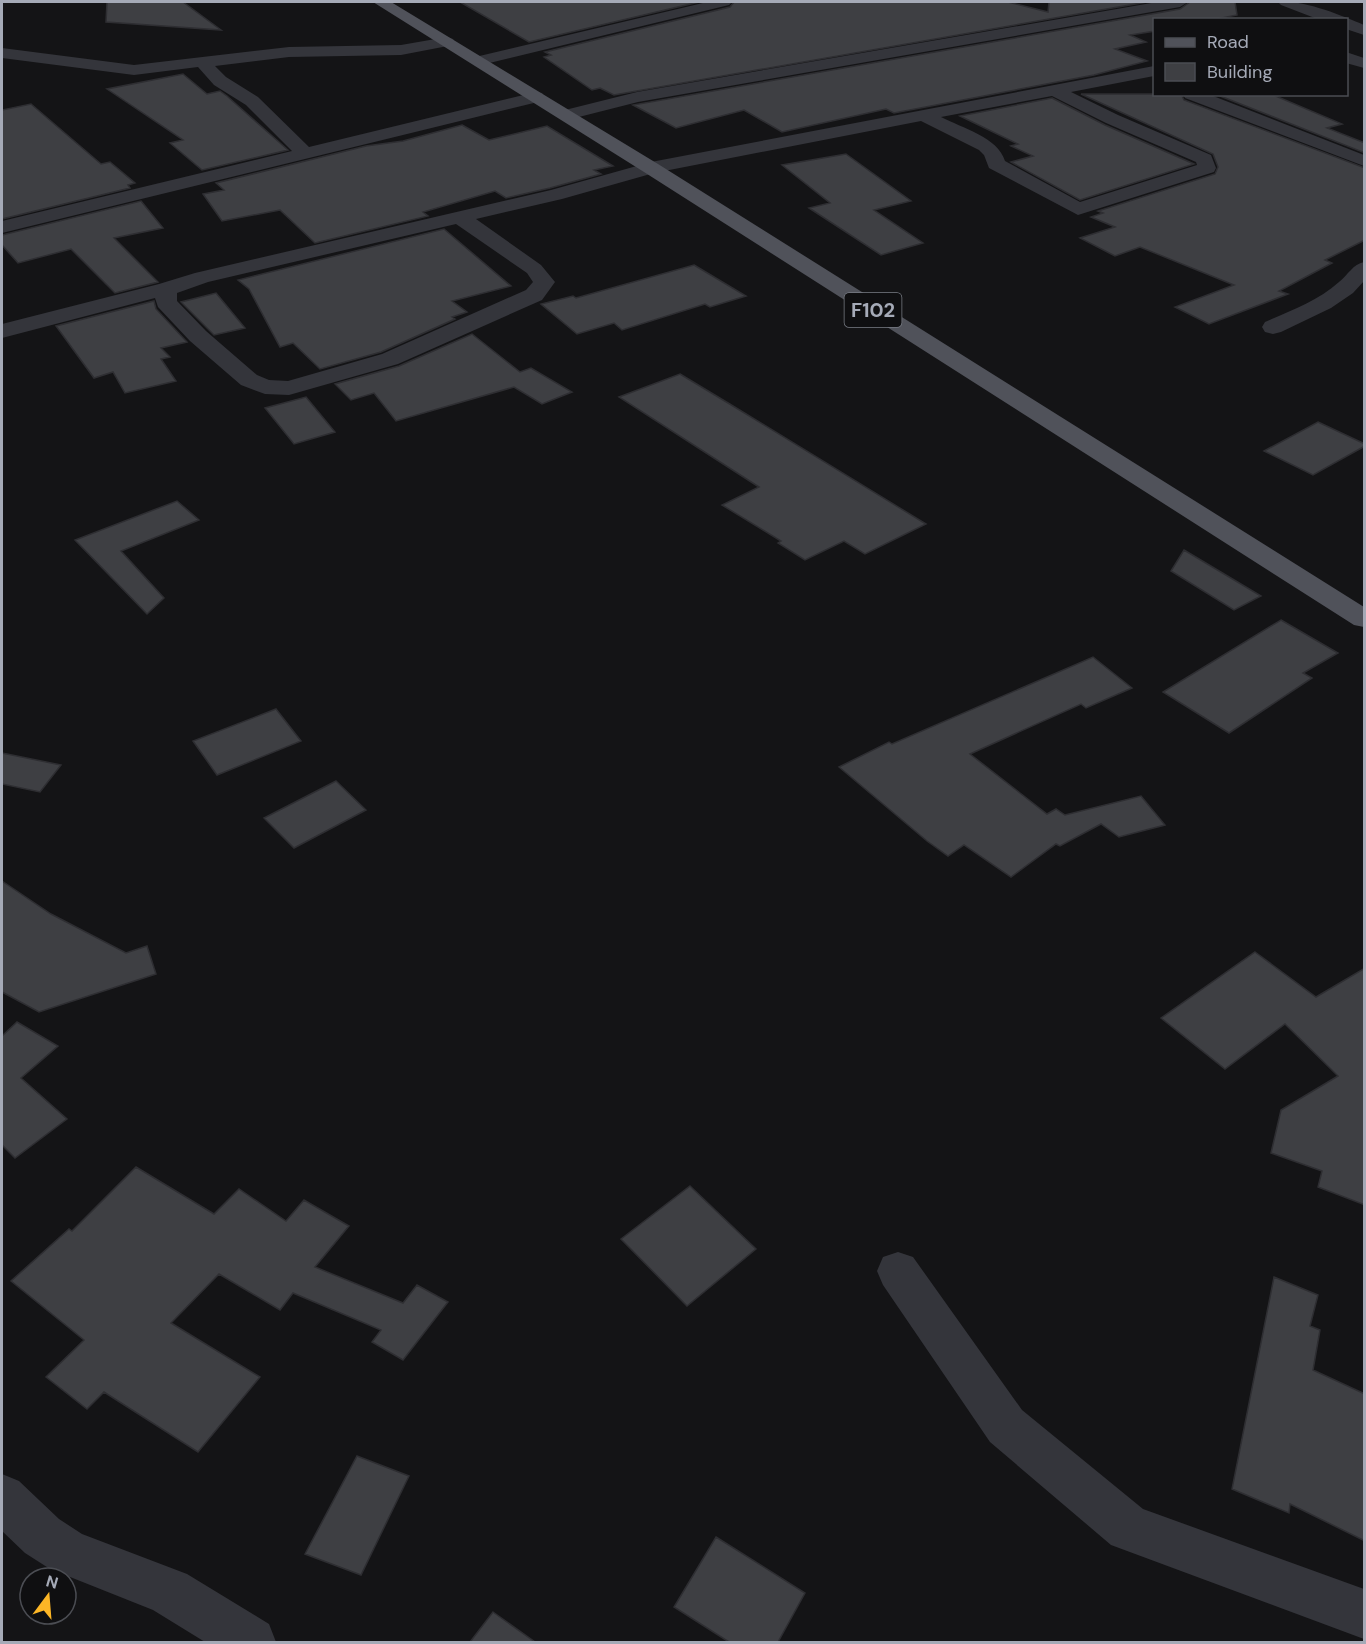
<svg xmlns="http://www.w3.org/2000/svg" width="1366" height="1644" viewBox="0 0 1366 1644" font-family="'DM Sans',sans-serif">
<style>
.building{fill:#3e3f43;stroke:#2e2e32;stroke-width:1.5}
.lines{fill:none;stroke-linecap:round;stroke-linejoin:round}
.minor{fill:#34353b;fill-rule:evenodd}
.primary{fill:#50525a;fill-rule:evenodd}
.labels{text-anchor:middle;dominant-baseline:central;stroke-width:4.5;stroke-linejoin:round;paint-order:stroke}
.shield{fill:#0f0f11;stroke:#787c85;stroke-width:1.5}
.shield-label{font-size:20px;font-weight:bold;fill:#a5aab7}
</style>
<rect width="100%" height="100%" fill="#141416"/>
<path class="building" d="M107,2H183L221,30L106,22Z
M460,2H699L529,42Z
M734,2H1008L1048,12L1049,2H1147L614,95L600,88L592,90L544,57L551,55L545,52L730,7Z
M1190,2H1235L1237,15L1212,20H1155V31L1130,35L1146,42L1115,49L1147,61L1094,75L894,113L886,109L782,132L744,110L676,128L633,105L1180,9Z
M183,74L207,94L220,91L227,96L288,150L202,170L170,143L183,140L107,89Z
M1081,94H1181L1184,100L1365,168V240L1325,260L1332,263L1279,291L1288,294L1209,324L1175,307L1234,285L1140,247L1115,256L1080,238L1115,227L1091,217L1103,213L1098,211L1215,174L1218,167L1213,154Z
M1215,94H1271L1342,124L1327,128L1365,143V153Z
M1052,98L1105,125L1194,164L1080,200L1011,162L1033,156L1011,146L1018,144L960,116Z
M31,104L101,164L110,162L135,183L128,185L130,188L2,219V110Z
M462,125L489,140L547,126L613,166L594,170L601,174L550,188L506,198L495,191L423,212L428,216L315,243L280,210L222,221L203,194L224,190L216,183L366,146L403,141Z
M846,154L911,201L874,210L923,243L881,255L809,208L830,203L782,165Z
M141,201L163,228L114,238L158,282L115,293L71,249L18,263L2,245V235Z
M444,229L511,286L452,301L467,312L452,317L455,319L381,352L320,369L293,343L280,347L249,289L238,280Z
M694,265L746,296L710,307L705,304L622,330L614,323L577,334L541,304L573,296L576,298Z
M216,293L245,328L214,335L181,302Z
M154,301L156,309L187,342L161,348L170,357L161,359L176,381L125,393L113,372L94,378L56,326Z
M472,334L520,372L531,368L572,392L542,404L514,387L396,421L374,393L351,400L335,384L399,366Z
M680,374L733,406L926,524L865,554L844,541L805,560L778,543L781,541L722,505L759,487L619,397Z
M306,397L335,432L294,444L265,408Z
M1318,422L1365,444V446L1313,475L1264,451Z
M177,501L199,520L121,551L164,598L147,614L75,540Z
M1184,550L1261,596L1234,610L1171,571Z
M1281,620L1338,653L1303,673L1312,678L1229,733L1163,692Z
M1093,657L1132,688L1086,708L1081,704L970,754L1047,814L1056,809L1065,815L1141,796L1165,825L1119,837L1101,824L1060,846L1056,844L1011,877L964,845L948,856L927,841L839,767L889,742L892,744Z
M276,709L301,741L217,775L193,741Z
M2,753L61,765L40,792L2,784Z
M336,781L366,810L294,848L264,818Z
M2,881L51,914L126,953L147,946L156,974L39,1012L2,992Z
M1255,952L1316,997L1365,968V1205L1318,1187L1322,1171L1271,1153L1281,1110L1338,1076L1285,1024L1225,1069L1161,1018Z
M17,1022L58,1046L21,1078L67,1119L15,1158L2,1145V1036Z
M136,1167L214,1214L239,1189L286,1221L304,1200L349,1226L315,1267L403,1303L417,1285L448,1302L403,1360L372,1342L381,1330L293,1293L280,1310L219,1274L171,1323L260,1377L198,1452L104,1392L87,1409L46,1377L84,1340L11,1281L69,1229L72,1231Z
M690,1186L756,1249L687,1306L621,1239Z
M1274,1277L1318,1295L1310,1326L1320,1330L1313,1370L1365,1394V1541L1290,1504L1289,1513L1232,1489Z
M357,1456L409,1476L361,1575L305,1554Z
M716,1537L805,1593L778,1642H729L674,1607Z
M493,1612L535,1642H470Z"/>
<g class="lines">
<path class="minor" d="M707,2H732L729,5L477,66L469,61L471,58Z
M1157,2H1188L1180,7L638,102L567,120L561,119L558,115L561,111L637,92Z
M1278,2C1305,0 1340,15 1364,25V35L1346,29V20H1320L1281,5Z
M447,37L453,39L455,42L453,45L401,55L289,57L215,66L226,77L258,97L309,147L536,92L542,93L545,97L542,101L2,233V221L292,151L246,105L214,85L198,67L134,75L2,58V48L134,65L289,47L401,45Z
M1346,52L1364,58V68L1346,63Z
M1154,66V76L1071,92L1118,115L1211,155L1216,168L1214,172L1078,215L989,168L984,155L979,150L921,121L654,173L562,199L476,219L541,265L555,282L542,300L398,364L289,395L265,394L241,385L190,341L158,307L155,298L2,338V324L159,284L195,273L551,190L651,162ZM1052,96L1106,123L1196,162L1197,165L1080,202L1005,161C998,137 962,128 941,117ZM456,224L527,273L533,282L526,290L382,354L288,381L269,380L257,375L206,331L177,301V293L208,282Z
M1183,94H1208L1364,155V166L1185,98Z
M1364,262V281L1353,293L1331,308L1281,332L1273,334L1265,332L1262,327L1265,322C1290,311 1318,301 1339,282C1348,275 1353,264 1364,262Z
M898,1252L913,1257L1022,1410L1143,1509L1364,1589V1639L1111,1545L990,1442L883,1285L877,1271L883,1257Z
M2,1474L19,1481L59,1519L82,1534L187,1574L269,1624L276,1642H205L153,1610L50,1569L25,1553L2,1531Z"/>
<path class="primary" d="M373,2H391L658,164L1364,607V627L1354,625L644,172Z"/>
</g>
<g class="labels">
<rect class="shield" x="844.5" y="293" width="57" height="34" rx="4.5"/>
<g class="shield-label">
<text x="873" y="310">F102</text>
</g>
</g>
<rect width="1366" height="1644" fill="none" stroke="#a5aab7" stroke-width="6"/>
<rect x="1153" y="18" width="195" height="78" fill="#0f0f11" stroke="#4b4d53" stroke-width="1.5"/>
<rect x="1165" y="38" width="30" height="9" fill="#50525a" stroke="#4b4d53" stroke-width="1.5"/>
<text x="1207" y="48" font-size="18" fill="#a5aab7">Road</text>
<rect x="1165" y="63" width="30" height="18" fill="#3e3f43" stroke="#4b4d53" stroke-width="1.5"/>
<text x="1207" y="78" font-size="18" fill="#a5aab7">Building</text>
<g transform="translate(48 1596) rotate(16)"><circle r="28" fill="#0f0f11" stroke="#4b4d53" stroke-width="1.5"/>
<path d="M0-4.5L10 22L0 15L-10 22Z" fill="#fcb626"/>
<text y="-9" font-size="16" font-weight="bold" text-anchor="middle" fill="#a5aab7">N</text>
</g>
</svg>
